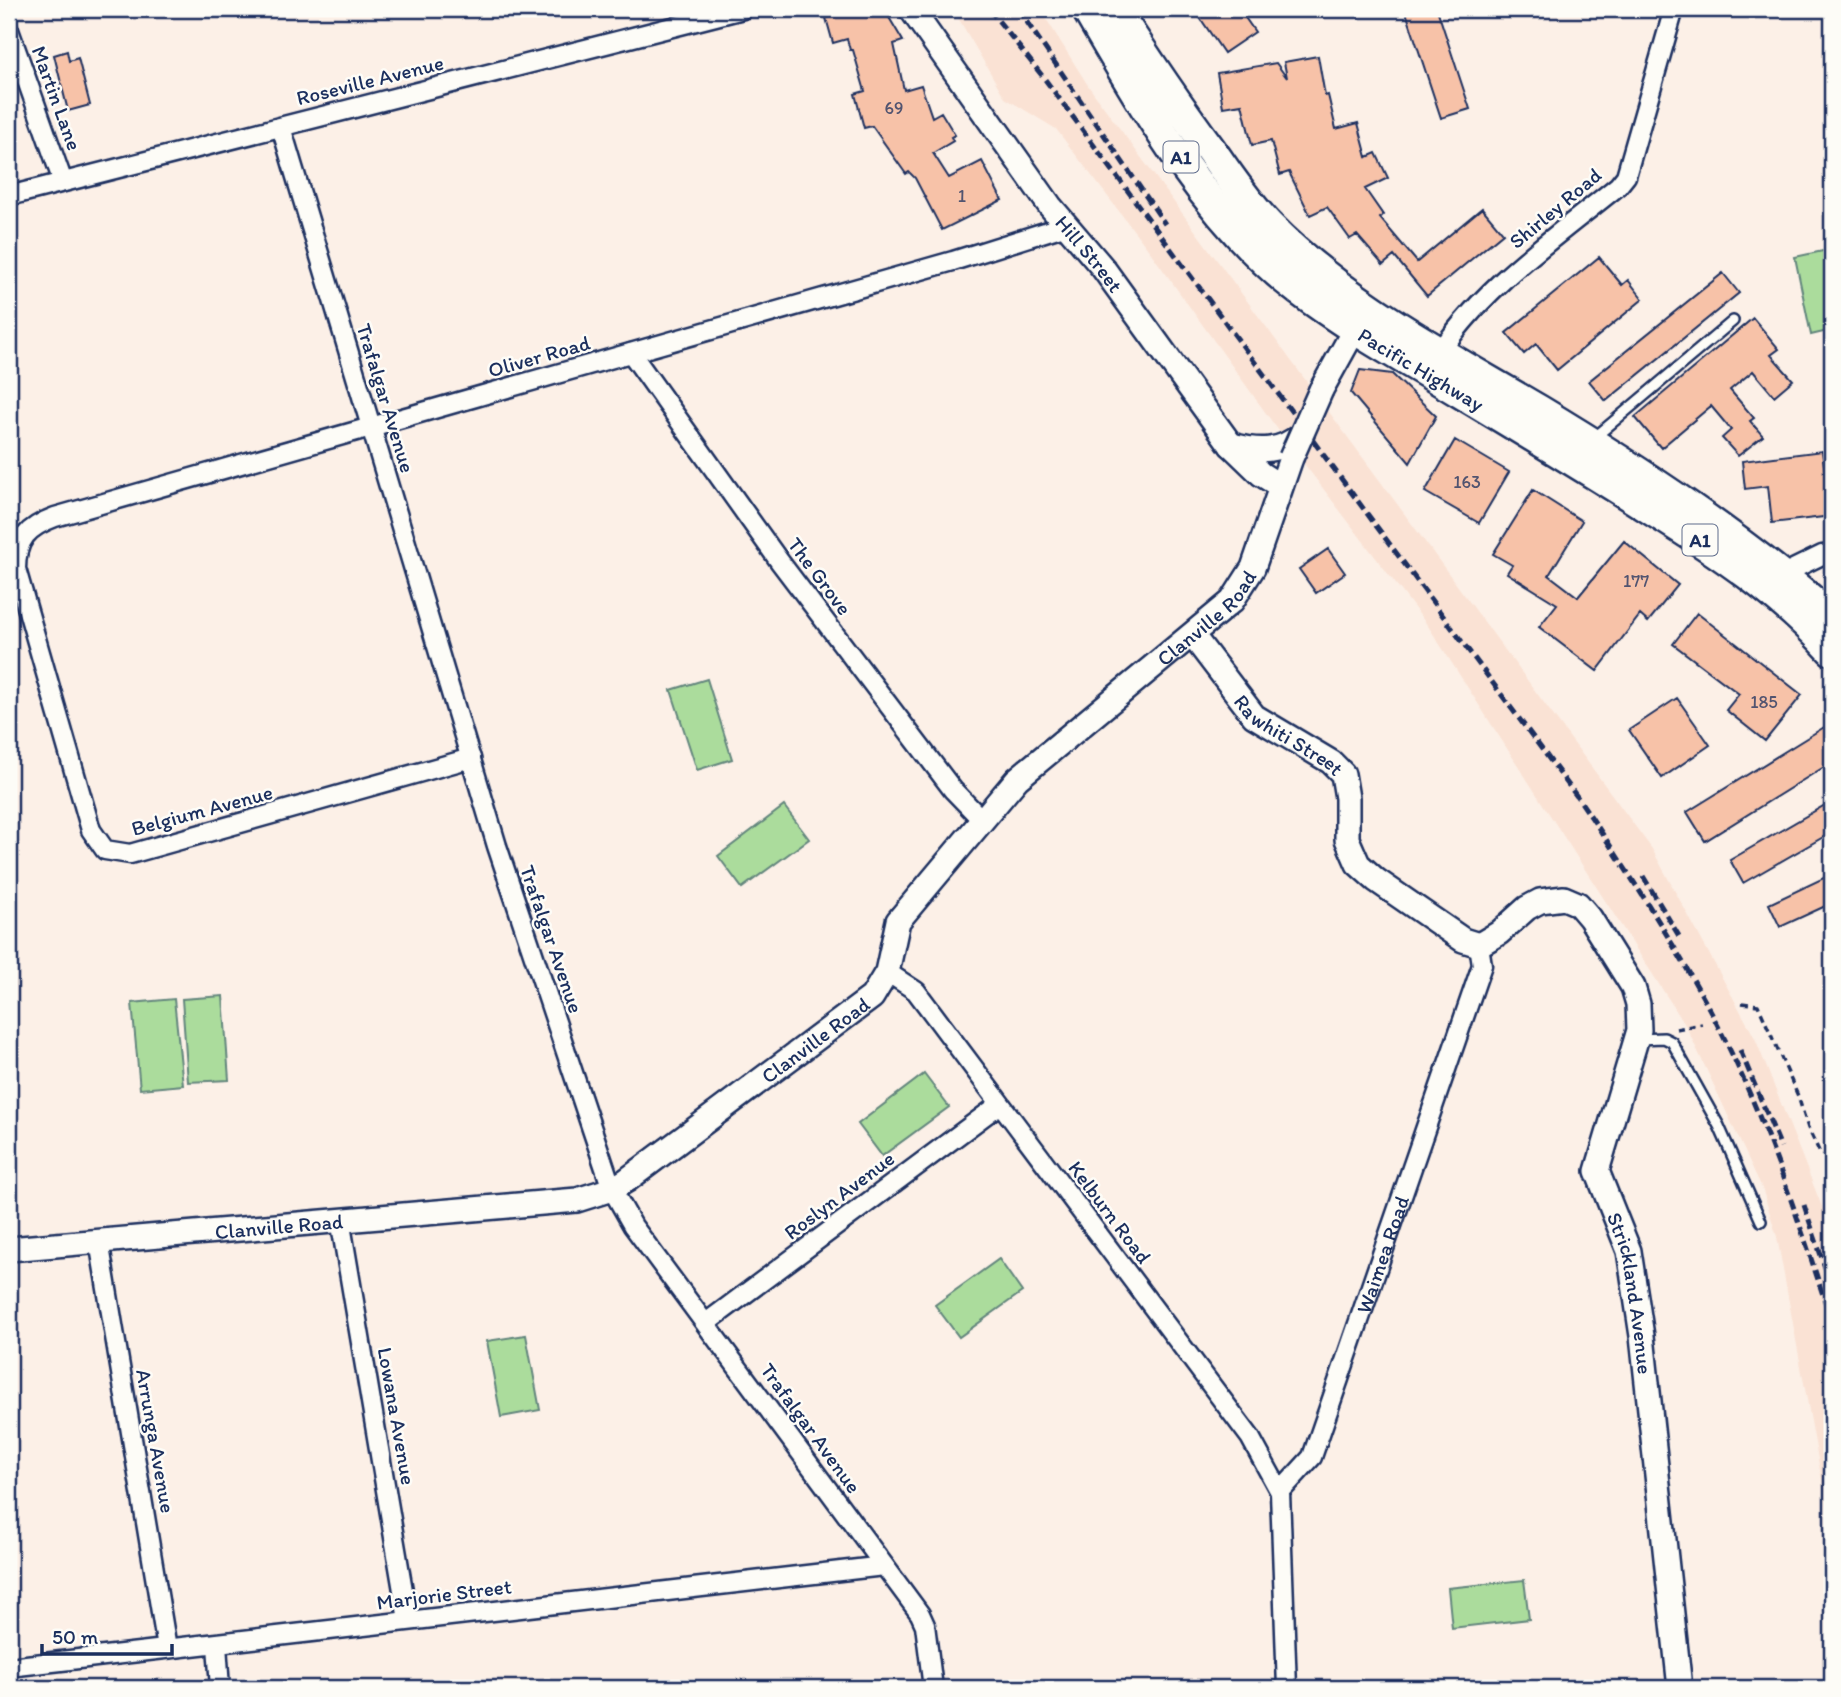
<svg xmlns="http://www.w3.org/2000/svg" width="1841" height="1697" viewBox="0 0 1841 1697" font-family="Itim,sans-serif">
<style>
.built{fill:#fae2d4}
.green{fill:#abdc9c;stroke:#63867d;stroke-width:2}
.building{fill:#f7c2a8;stroke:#1b2f5e;stroke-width:2}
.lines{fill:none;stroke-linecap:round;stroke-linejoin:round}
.service-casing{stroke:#1b2f5e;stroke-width:14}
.minor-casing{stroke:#1b2f5e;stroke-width:23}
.tertiary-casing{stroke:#1b2f5e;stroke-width:28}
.trunk-casing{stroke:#1b2f5e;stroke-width:35}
.path{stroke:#1b2f5e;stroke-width:3.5;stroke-dasharray:7 5;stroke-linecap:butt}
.service{stroke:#fdfcf7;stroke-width:9}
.minor{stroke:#fdfcf7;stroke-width:18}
.tertiary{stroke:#fdfcf7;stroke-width:23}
.trunk{stroke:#fdfcf7;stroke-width:30}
.rail{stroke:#1b2f5e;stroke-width:5;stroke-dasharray:10 5;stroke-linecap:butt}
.tertiary-bridge-casing{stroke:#1b2f5e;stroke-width:28;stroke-linecap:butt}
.tertiary-bridge{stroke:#fdfcf7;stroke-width:23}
.labels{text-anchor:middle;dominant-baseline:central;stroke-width:5;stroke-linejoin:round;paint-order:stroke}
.number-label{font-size:18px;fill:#525470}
.shield{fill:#fdfcf7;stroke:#5f6c8c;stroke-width:2}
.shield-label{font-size:19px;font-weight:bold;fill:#1b2f5e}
.street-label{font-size:21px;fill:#1b2f5e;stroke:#fdfcf7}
</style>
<rect width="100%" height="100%" fill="#fcf0e7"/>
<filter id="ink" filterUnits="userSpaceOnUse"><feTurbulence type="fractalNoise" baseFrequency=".0143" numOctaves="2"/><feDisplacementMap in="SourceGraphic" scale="14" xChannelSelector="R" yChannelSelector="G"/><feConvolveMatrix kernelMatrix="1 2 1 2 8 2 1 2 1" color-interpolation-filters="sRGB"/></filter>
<g filter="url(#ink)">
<path class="built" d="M953,9H1040L1089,87L1652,849L1755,1038L1832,1232V1535L1777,1237L1762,1188L1686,1026L1428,626L1273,423L1151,253L1056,129L1005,98Z"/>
<path class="green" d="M1832,249V330L1811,335L1795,257Z
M707,679L732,759L697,770L671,690Z
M784,806L809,839L742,888L718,856Z
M223,996L229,1080L188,1082L182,999Z
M174,999L183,1085L140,1089L132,1003Z
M924,1074L949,1107L882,1156L858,1124Z
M999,1259L1022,1292L959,1337L935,1305Z
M526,1335L540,1410L501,1417L487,1341Z
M1524,1580L1529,1619L1452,1628L1448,1588Z"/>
<path class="building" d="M846,9H884L903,41L894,44L904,90L921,85L932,117L941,112L955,135L951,137L953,141L933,153L949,178L982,161L1002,200L942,230L915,178L909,172L906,174L872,126L864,128L855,94L865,91L853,50H850L847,39L833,43L826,18L847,13Z
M1194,9H1239L1255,32L1224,53Z
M1405,9H1437L1470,109L1441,118Z
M67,51L69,61L78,58L90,105L68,111L54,55Z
M1318,56L1325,96L1328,95L1336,129L1358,123L1367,157L1376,153L1388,178L1365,189L1383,215L1380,218L1417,262L1482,208L1503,233L1427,296L1394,256L1383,265L1357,235L1350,239L1327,207L1310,215L1289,172L1280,175L1271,141L1252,145L1242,104L1223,107L1217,73L1276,63L1287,78L1284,62Z
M1599,257L1622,285L1628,280L1643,299L1557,370L1536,344L1524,354L1506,333Z
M1723,273L1739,293L1606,401L1589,381Z
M1753,318L1779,349L1771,355L1793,380L1774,396L1753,371L1730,390L1754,418L1750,421L1763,436L1738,456L1722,438L1731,430L1711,406L1661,448L1635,417Z
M1360,370L1392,374L1436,416L1410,463L1351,393Z
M1455,440L1509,472L1479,523L1425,492Z
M1822,451L1827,487L1832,486V516L1772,523L1768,486L1745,489L1742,461Z
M1533,490L1582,521L1549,575L1578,597L1624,541L1678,585L1648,622L1640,615L1597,671L1539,627L1557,604L1507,573L1512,565L1493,554Z
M1328,549L1345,573L1316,593L1299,569Z
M1697,613L1802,695L1765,741L1726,710L1739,694L1673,644Z
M1677,698L1710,745L1662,778L1629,730Z
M1826,726L1832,735V762L1705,841L1687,812Z
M1832,801V832L1743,883L1730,860Z
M1832,874V903L1780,927L1769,904Z"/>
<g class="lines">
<g class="service-casing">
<path id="service" d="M1594,438L1733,321
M1638,1039L1664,1038L1672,1042L1719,1126L1761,1221"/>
</g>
<g class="minor-casing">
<g id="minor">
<path d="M9,30L63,182"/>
<path d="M281,127L497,846L612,1189L633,1226L920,1614L925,1625L933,1688"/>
<path d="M9,196L743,9"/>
<path d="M631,353L780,562L953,790L982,820"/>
<path d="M1435,360C1479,289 1553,239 1618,186L1626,176L1674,9"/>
<path d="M1783,574L1822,555L1832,554"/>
<path d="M471,758L130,854L105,850L91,830L16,569C16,539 28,527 55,517L953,261L1067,225"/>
<path d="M887,972L916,991L1250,1437L1280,1492"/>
<path d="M340,1219L408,1620"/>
<path d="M99,1241L167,1648"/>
<path d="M706,1323L1000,1104"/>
<path d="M217,1645L220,1688"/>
<path d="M9,1667L884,1566"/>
<path id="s1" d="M1287,1688L1280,1492L1312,1457L1482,965L1479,945"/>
</g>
</g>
<g class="tertiary-casing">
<g id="tertiary">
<path id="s2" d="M911,9L1050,206L1103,268L1231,445L1261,474L1280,486"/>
<path d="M1321,390L1362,316"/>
<path d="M1231,445C1259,452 1280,453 1302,434"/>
<path id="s3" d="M1193,636L1254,716L1331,762L1343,774L1347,798V839L1358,864L1376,880L1463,940L1479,945L1499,933L1527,908L1540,901L1564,898L1578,904L1590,918L1633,987L1638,1004L1639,1030L1597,1171L1629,1251L1642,1336L1680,1688"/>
<path id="s4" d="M9,1249L577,1200L612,1189L627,1180L872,997L887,972L898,921L1017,779L1232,601L1253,568L1291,458"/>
</g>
</g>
<g class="trunk-casing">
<g id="trunk">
<path id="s5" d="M1087,9C1145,108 1207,219 1299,290C1350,329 1406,359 1460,392C1525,431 1590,470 1654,511C1718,551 1781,593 1832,650"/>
<path d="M1114,9C1145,57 1176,103 1210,149C1228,174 1246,202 1268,225C1344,303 1445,355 1538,410C1641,472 1742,539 1832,618"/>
</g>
</g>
<path class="path" d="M1742,1003L1758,1005L1798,1096L1808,1128L1820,1153L1832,1161
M1676,1029L1702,1024"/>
<use href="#service" class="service"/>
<use href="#minor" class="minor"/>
<use href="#tertiary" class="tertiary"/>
<use href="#trunk" class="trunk"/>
<path class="rail" d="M989,9L1044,78L1581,802C1625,867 1667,932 1705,1001C1760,1102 1797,1214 1832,1323
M1018,9L1165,224
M1643,876L1679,936
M1740,1050L1781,1147
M1804,1205L1832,1288"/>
<g class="tertiary-bridge-casing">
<path id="tertiary-bridge" d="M1291,458L1321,390"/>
</g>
<use href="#tertiary-bridge" class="tertiary-bridge"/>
</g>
</g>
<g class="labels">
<g class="number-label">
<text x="894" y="108">69</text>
<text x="962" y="196">1</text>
<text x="1467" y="482">163</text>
<text x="1636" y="581">177</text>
<text x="1764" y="702">185</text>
</g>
<g class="shield">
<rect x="1163.5" y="141.5" width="35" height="31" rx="5"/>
<rect x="1682.5" y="524.5" width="35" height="31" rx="5"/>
</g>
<g class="shield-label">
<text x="1181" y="157">A1</text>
<text x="1700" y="540">A1</text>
</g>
<g class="street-label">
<text transform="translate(370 80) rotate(-14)">Roseville Avenue</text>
<text transform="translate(57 98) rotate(70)">Martin Lane</text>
<text transform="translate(1555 208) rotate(-40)">Shirley Road</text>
<text stroke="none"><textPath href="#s2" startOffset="303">Hill Street</textPath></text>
<text transform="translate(539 356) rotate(-16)">Oliver Road</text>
<text stroke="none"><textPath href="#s5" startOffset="500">Pacific Highway</textPath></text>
<text transform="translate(386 398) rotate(73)">Trafalgar Avenue</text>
<text transform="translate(820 576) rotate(53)">The Grove</text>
<text stroke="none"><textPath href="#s4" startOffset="1446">Clanville Road</textPath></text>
<text stroke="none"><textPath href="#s3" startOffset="140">Rawhiti Street</textPath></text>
<text transform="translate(202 810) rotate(-15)">Belgium Avenue</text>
<text transform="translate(552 939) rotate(71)">Trafalgar Avenue</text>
<text stroke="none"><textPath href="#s4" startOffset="859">Clanville Road</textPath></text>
<text transform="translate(839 1195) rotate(-37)">Roslyn Avenue</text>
<text transform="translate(1110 1212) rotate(53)">Kelburn Road</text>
<text stroke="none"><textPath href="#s4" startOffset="271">Clanville Road</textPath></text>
<text stroke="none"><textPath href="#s1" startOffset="458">Waimea Road</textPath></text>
<text stroke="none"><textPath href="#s3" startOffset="980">Strickland Avenue</textPath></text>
<text transform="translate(397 1416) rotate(80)">Lowana Avenue</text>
<text transform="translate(811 1428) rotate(54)">Trafalgar Avenue</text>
<text transform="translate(156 1441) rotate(80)">Arrunga Avenue</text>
<text transform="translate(444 1594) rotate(-7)">Marjorie Street</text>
</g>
</g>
<rect width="1841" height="1697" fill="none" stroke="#fdfcf7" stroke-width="35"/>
<rect x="18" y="18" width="1806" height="1662" fill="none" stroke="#1b2f5e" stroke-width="2.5" filter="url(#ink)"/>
<path d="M42 1644v10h130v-10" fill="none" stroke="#1b2f5e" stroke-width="3.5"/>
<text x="52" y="1644" font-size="21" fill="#1b2f5e" stroke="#fdfcf7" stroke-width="5" paint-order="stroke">50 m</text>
</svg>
